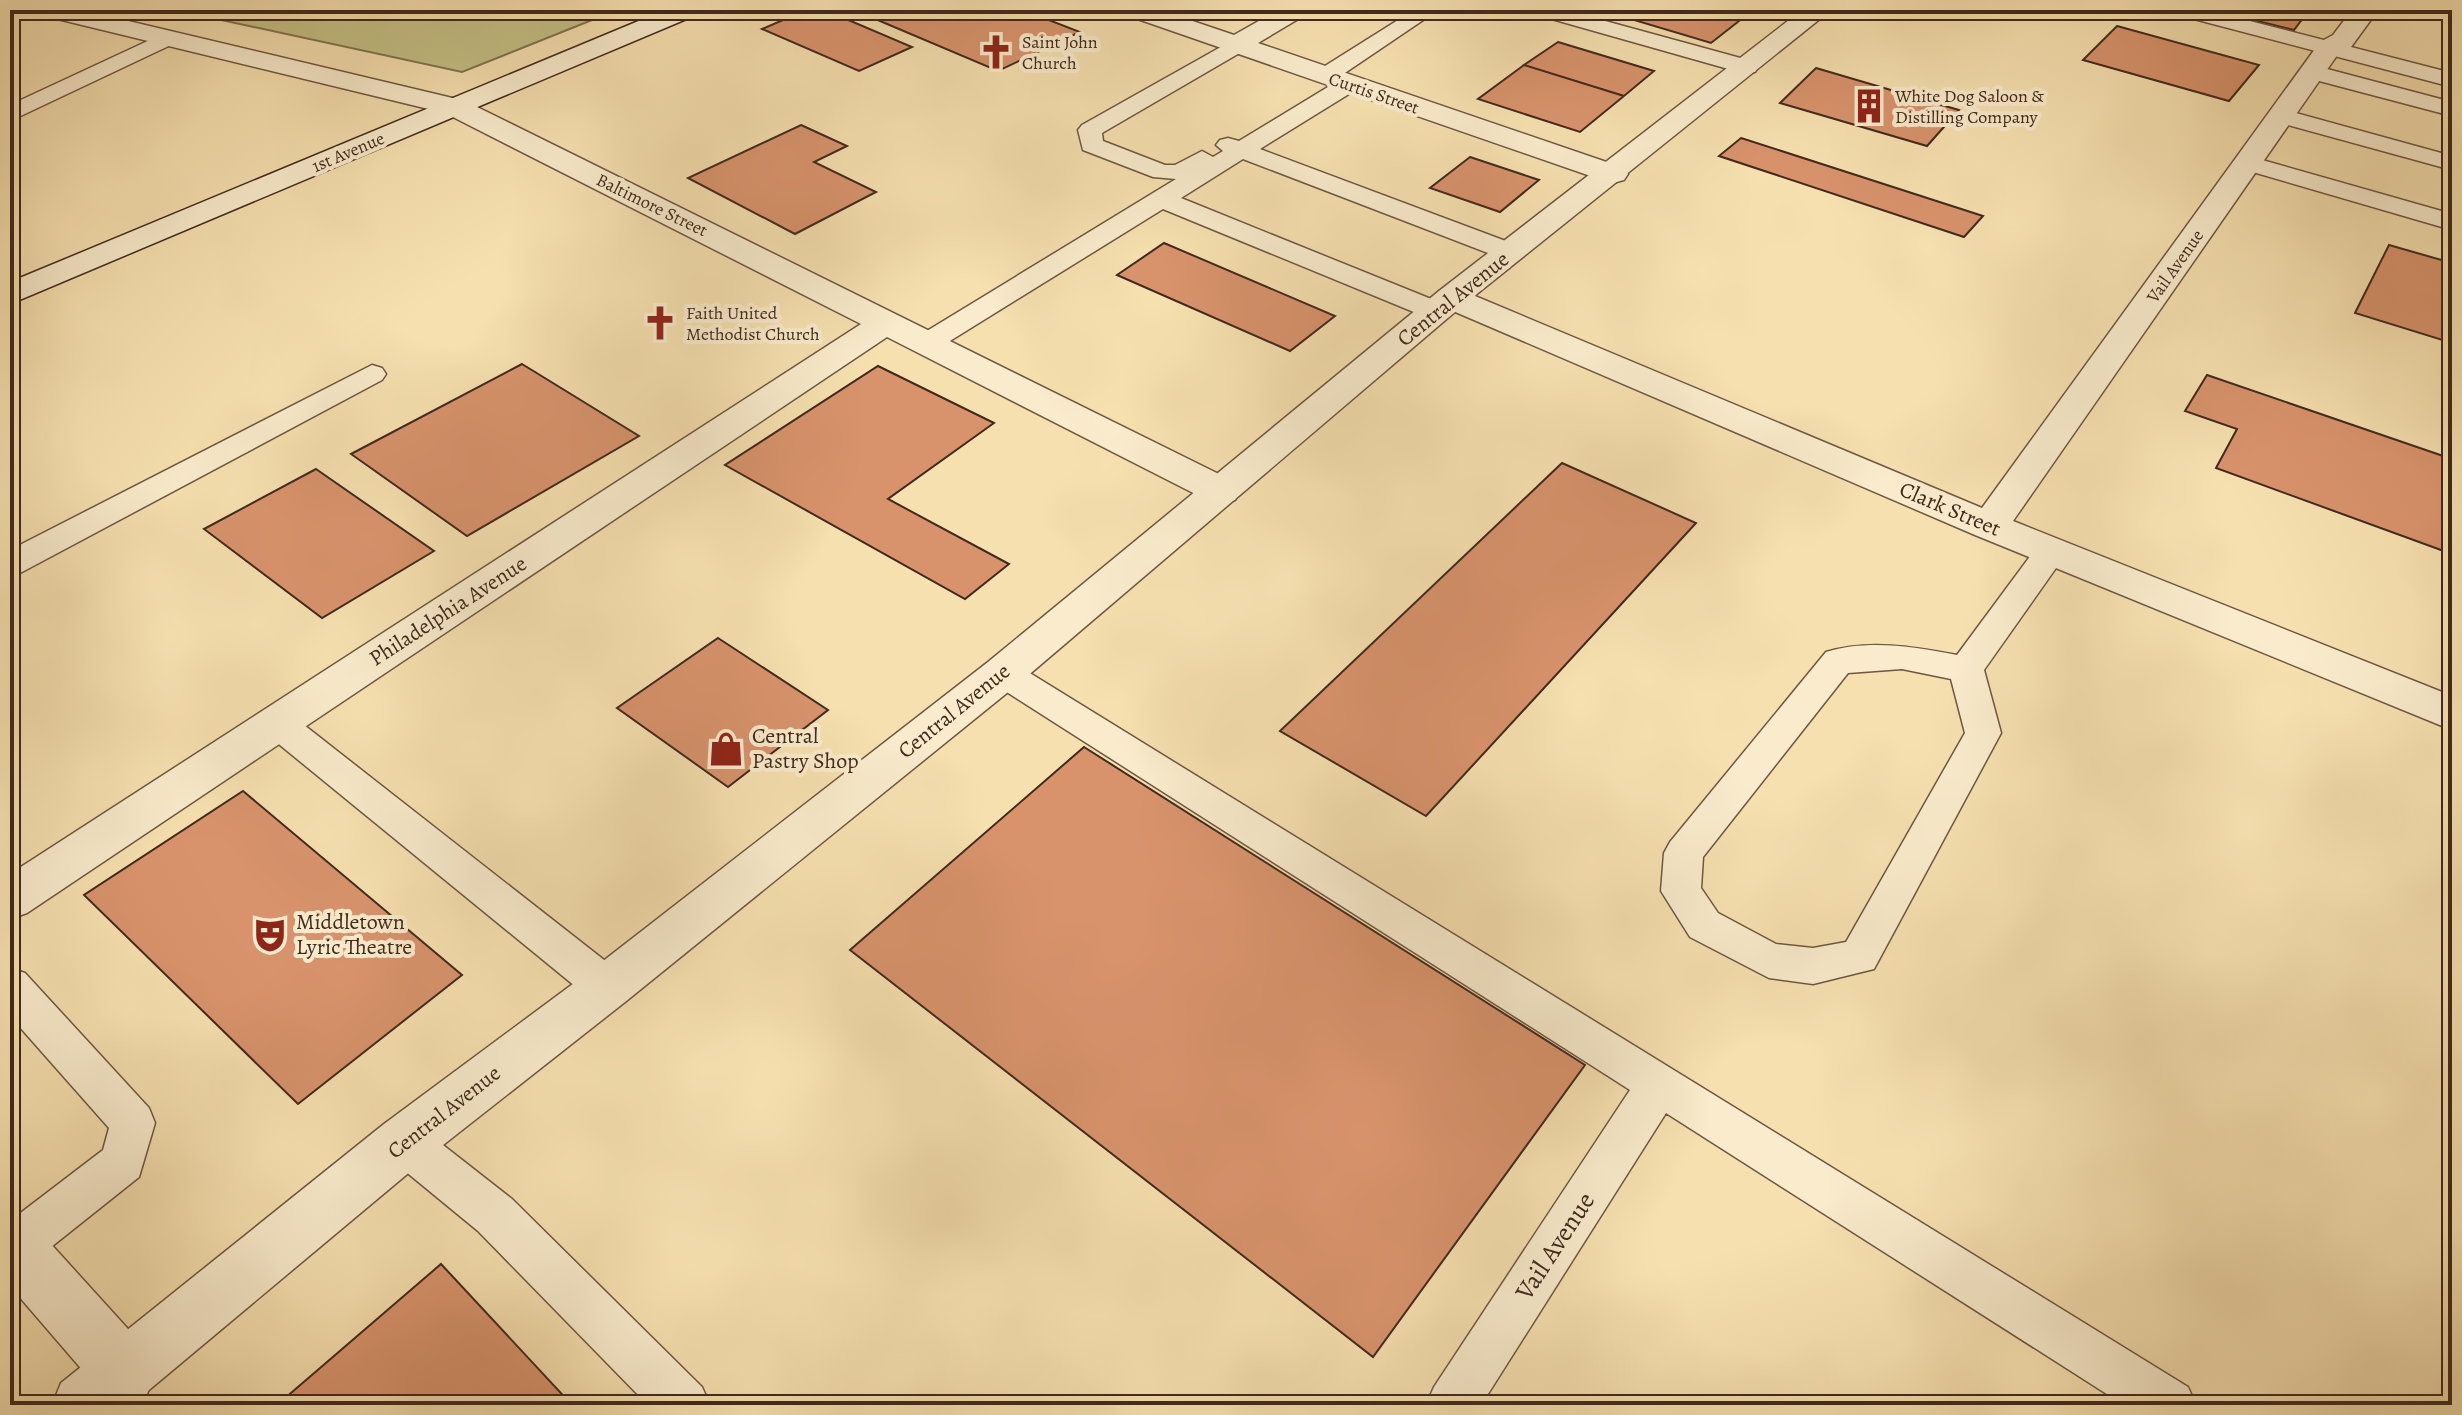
<svg xmlns="http://www.w3.org/2000/svg" width="2462" height="1415" viewBox="0 0 2462 1415" font-family="Alegreya,serif">
<style>
.green{fill:#c4c086;stroke:#827451;stroke-width:2}
.building{fill:#d8936d;stroke:#41291c;stroke-width:2}
.lines{fill:none;stroke-linecap:round;stroke-linejoin:round}
.service-casing{stroke:#6e5741;stroke-width:3}
.minor-casing{stroke:#6e5741;stroke-width:3}
.tertiary-casing{stroke:#6e5741;stroke-width:3}
.secondary-casing{stroke:#41291c;stroke-width:3}
.service{fill:#f9ebcc;fill-rule:evenodd}
.minor{fill:#f9ebcc;fill-rule:evenodd}
.tertiary{fill:#f9ebcc;fill-rule:evenodd}
.secondary{fill:#f9ebcc;fill-rule:evenodd}
.labels{text-anchor:middle;dominant-baseline:central;stroke-width:8;stroke-linejoin:round;paint-order:stroke}
.far-poi-label{font-size:18px;fill:#41291c;stroke:#f9ebcc;text-anchor:start}
.far-street-label{font-size:18px;fill:#41291c;stroke:#f9ebcc}
.street-label{font-size:22px;fill:#41291c;stroke:#f9ebcc}
.poi-label{font-size:22px;fill:#41291c;stroke:#f9ebcc;text-anchor:start}
.near-street-label{font-size:26px;fill:#41291c;stroke:#f9ebcc}
</style>
<rect width="100%" height="100%" fill="#f6e0b0"/>
<filter id="stains"><feTurbulence type="fractalNoise" baseFrequency=".0025" numOctaves="4"/><feColorMatrix values="0 0 0 0 .2 0 0 0 0 .09 0 0 0 0 .02 0 0 0 .5 -.17"/></filter>
<radialGradient id="worn" r=".72"><stop offset=".6" stop-color="#630" stop-opacity="0"/><stop offset="1" stop-color="#630" stop-opacity=".3"/></radialGradient>
<path class="green" d="M175,10H617L462,72Z"/>
<path class="building" d="M806,10H825L912,47L859,71L762,29Z
M854,10H1023L1080,32L998,71Z
M1635,10H1753L1711,43L1624,17Z
M2213,10H2309L2294,30Z
M2117,26L2259,65L2229,101L2083,60Z
M1558,42L1654,71L1624,96L1524,65Z
M1524,65L1624,96L1580,132L1478,99Z
M1816,68L1959,110L1927,146L1780,103Z
M801,125L847,146L814,162L876,192L795,234L688,178Z
M1741,138L1983,216L1964,237L1719,156Z
M1470,157L1539,180L1500,212L1430,188Z
M1164,243L1335,316L1290,351L1117,275Z
M2389,245L2452,263V343L2355,313Z
M522,364L639,436L467,536L351,454Z
M878,366L994,423L888,499L1009,564L965,599L725,465Z
M2207,375L2452,459V554L2216,468L2237,429L2185,411Z
M1562,463L1696,523L1426,816L1280,731Z
M316,469L434,551L322,618L204,529Z
M718,638L828,710L728,787L617,708Z
M1084,747L1585,1065L1373,1357L850,950Z
M243,791L462,975L298,1104L84,895Z
M441,1264L572,1405H277Z"/>
<g class="lines">
<g class="service-casing">
<path id="service" d="M1414,10H1438L1333,81H1317L1314,76L1317,71Z
M1531,10H1565L1755,62L1758,67L1755,72H1739L1534,14Z
M2172,10H2207L2452,73V87L2175,14Z
M167,32L178,38L175,43L10,121V105Z
M1235,39L1246,46L1243,51L1102,133L1103,141L1165,165H1175L1202,151L1213,157L1223,151L1216,145L1220,140L1228,138L1239,141L1341,79H1357L1360,84L1357,89L1260,149L1519,246L1523,252L1519,258H1501L1243,159L1181,198L1446,305L1450,311L1446,317L1436,319L1426,317L1163,209L937,349L927,351L917,349L913,343L917,337L1176,179L1153,177L1083,150L1078,130L1082,125Z
M2312,65L2452,102V116L2304,77L2301,72L2304,67Z
M2281,109L2452,156V170L2273,121L2269,116L2273,111Z
M2248,156L2452,214V230L2239,168L2236,163L2239,158Z
M372,365L382,368L386,374L382,380L22,572L10,575V550Z
M2052,540L2064,543L2068,551L1984,670L2001,733L1874,969L1813,984L1769,978L1690,937L1661,891L1664,853L1670,842L1826,652C1869,639 1914,647 1957,655L2040,543ZM1902,669L1951,679L1965,733L1846,942L1813,948L1776,944L1718,913L1701,888L1703,857L1848,673Z
M1003,660L1015,664L2188,1387L2196,1405H2124L1666,1113L1481,1405H1426L1434,1387L1630,1090L991,682L985,673L991,664Z
M277,710L290,714L622,974L628,987L622,1000L607,1005L592,1000L264,732L259,723L264,714Z
M10,968L25,973L149,1108L155,1123L139,1177L31,1263L14,1270L10,1268V1221L103,1150L109,1128L10,1016Z
M404,1121L420,1127L512,1199L702,1387L710,1405H648L478,1231L388,1157L381,1142L388,1127Z"/>
</g>
<g class="minor-casing">
<path id="minor" d="M37,10H82L465,101L1235,482L1240,491L1235,500L1221,503L1207,500L887,337L27,913L10,919V874L861,324L445,113L41,15Z
M1122,10H1160L1234,35L1278,10H1309L1305,15L1258,43L1624,168L1628,174L1624,180L1613,183L1602,180L1126,15Z
M2352,10H2378L2351,47L2338,54L2013,521L2452,696V730L1975,535L1439,305L1434,298L1439,291L1451,288L1463,291L1982,508L2320,42L2333,35Z
M10,1214L31,1222L147,1350L156,1372L147,1394L125,1403L103,1394L10,1286Z"/>
</g>
<g class="tertiary-casing">
<path id="tertiary" d="M1802,10H1831L1463,305L1018,684L625,1002L424,1160L131,1405H52L61,1383L384,1124L589,972L988,662L1439,291Z"/>
</g>
<g class="secondary-casing">
<path id="secondary" d="M665,10H700L696,15L10,304V282Z"/>
</g>
<use href="#service" class="service"/>
<use href="#minor" class="minor"/>
<use href="#tertiary" class="tertiary"/>
<use href="#secondary" class="secondary"/>
</g>
<defs>
<g id="church-bare" transform="scale(2.76)"><path d="M-1.2-6h2.4v3.5h3.3v2.4h-3.3V6h-2.4V-.1h-3.3v-2.4h3.3Z" fill="#8f2418" stroke="#f9ebcc" stroke-width="2.5" paint-order="stroke"/></g>
<g id="building-bare" transform="scale(2.76)"><path d="M-4-6H4V6H1V3H-1V6H-4ZM-2.5-4.3h1.7v1.8h-1.7ZM.8-4.3h1.7v1.8H.8ZM-2.5-1h1.7V.8h-1.7ZM.8-1h1.7V.8H.8Z" fill="#8f2418" stroke="#f9ebcc" stroke-width="2.5" paint-order="stroke"/></g>
<g id="shop-bare" transform="scale(2.76)"><path d="M-5-2.5h2.3a2.7 3.5 0 0 1 5.4 0H5L5.5 6h-11ZM-1.5-2.5h3a1.5 2.3 0 0 0-3 0Z" fill="#8f2418" stroke="#f9ebcc" stroke-width="2.5" paint-order="stroke"/></g>
<g id="theatre-bare" transform="scale(2.76)"><path d="M-5-5.5Q0-4 5-5.5V0Q5 5 0 6Q-5 5-5 0ZM-3.3-2.5H-1v1.5H-3.3ZM1-2.5H3.3v1.5H1ZM-2.8 1Q0 5.5 2.8 1Z" fill="#8f2418" stroke="#f9ebcc" stroke-width="2.5" paint-order="stroke"/></g>
</defs>
<g fill-rule="evenodd">
<use href="#church-bare" x="996" y="52"/>
<use href="#building-bare" x="1869" y="106"/>
<use href="#church-bare" x="660" y="323"/>
<use href="#shop-bare" x="726" y="749"/>
<use href="#theatre-bare" x="270" y="935"/>
</g>
<g class="labels">
<g class="far-poi-label">
<text x="1022" y="42">Saint John<tspan x="1022" dy="21">Church</tspan></text>
<text x="1895" y="96">White Dog Saloon &amp;<tspan x="1895" dy="21">Distilling Company</tspan></text>
<text x="686" y="313">Faith United<tspan x="686" dy="21">Methodist Church</tspan></text>
</g>
<g class="far-street-label">
<text transform="translate(1374 93) rotate(19)">Curtis Street</text>
<text transform="translate(348 152) rotate(-23)">1st Avenue</text>
<text transform="translate(652 205) rotate(26)">Baltimore Street</text>
<text transform="translate(2175 266) rotate(-55)">Vail Avenue</text>
</g>
<g class="street-label">
<text transform="translate(1453 299) rotate(-39)">Central Avenue</text>
<text transform="translate(1950 509) rotate(23)">Clark Street</text>
<text transform="translate(448 611) rotate(-33)">Philadelphia Avenue</text>
<text transform="translate(954 711) rotate(-39)">Central Avenue</text>
<text transform="translate(444 1112) rotate(-38)">Central Avenue</text>
</g>
<g class="poi-label">
<text x="752" y="736">Central<tspan x="752" dy="25">Pastry Shop</tspan></text>
<text x="296" y="922">Middletown<tspan x="296" dy="25">Lyric Theatre</tspan></text>
</g>
<g class="near-street-label">
<text transform="translate(1555 1246) rotate(-57)">Vail Avenue</text>
</g>
</g>
<rect width="2462" height="1415" fill="none" stroke="#f6e0b0" stroke-width="40"/>
<rect x="12" y="12" width="2438" height="1391" fill="none" stroke="#41291c" stroke-width="4"/>
<rect x="20" y="20" width="2422" height="1375" fill="none" stroke="#41291c" stroke-width="2"/>
<rect width="100%" height="100%" filter="url(#stains)"/>
<rect width="100%" height="100%" fill="url(#worn)"/>
</svg>
